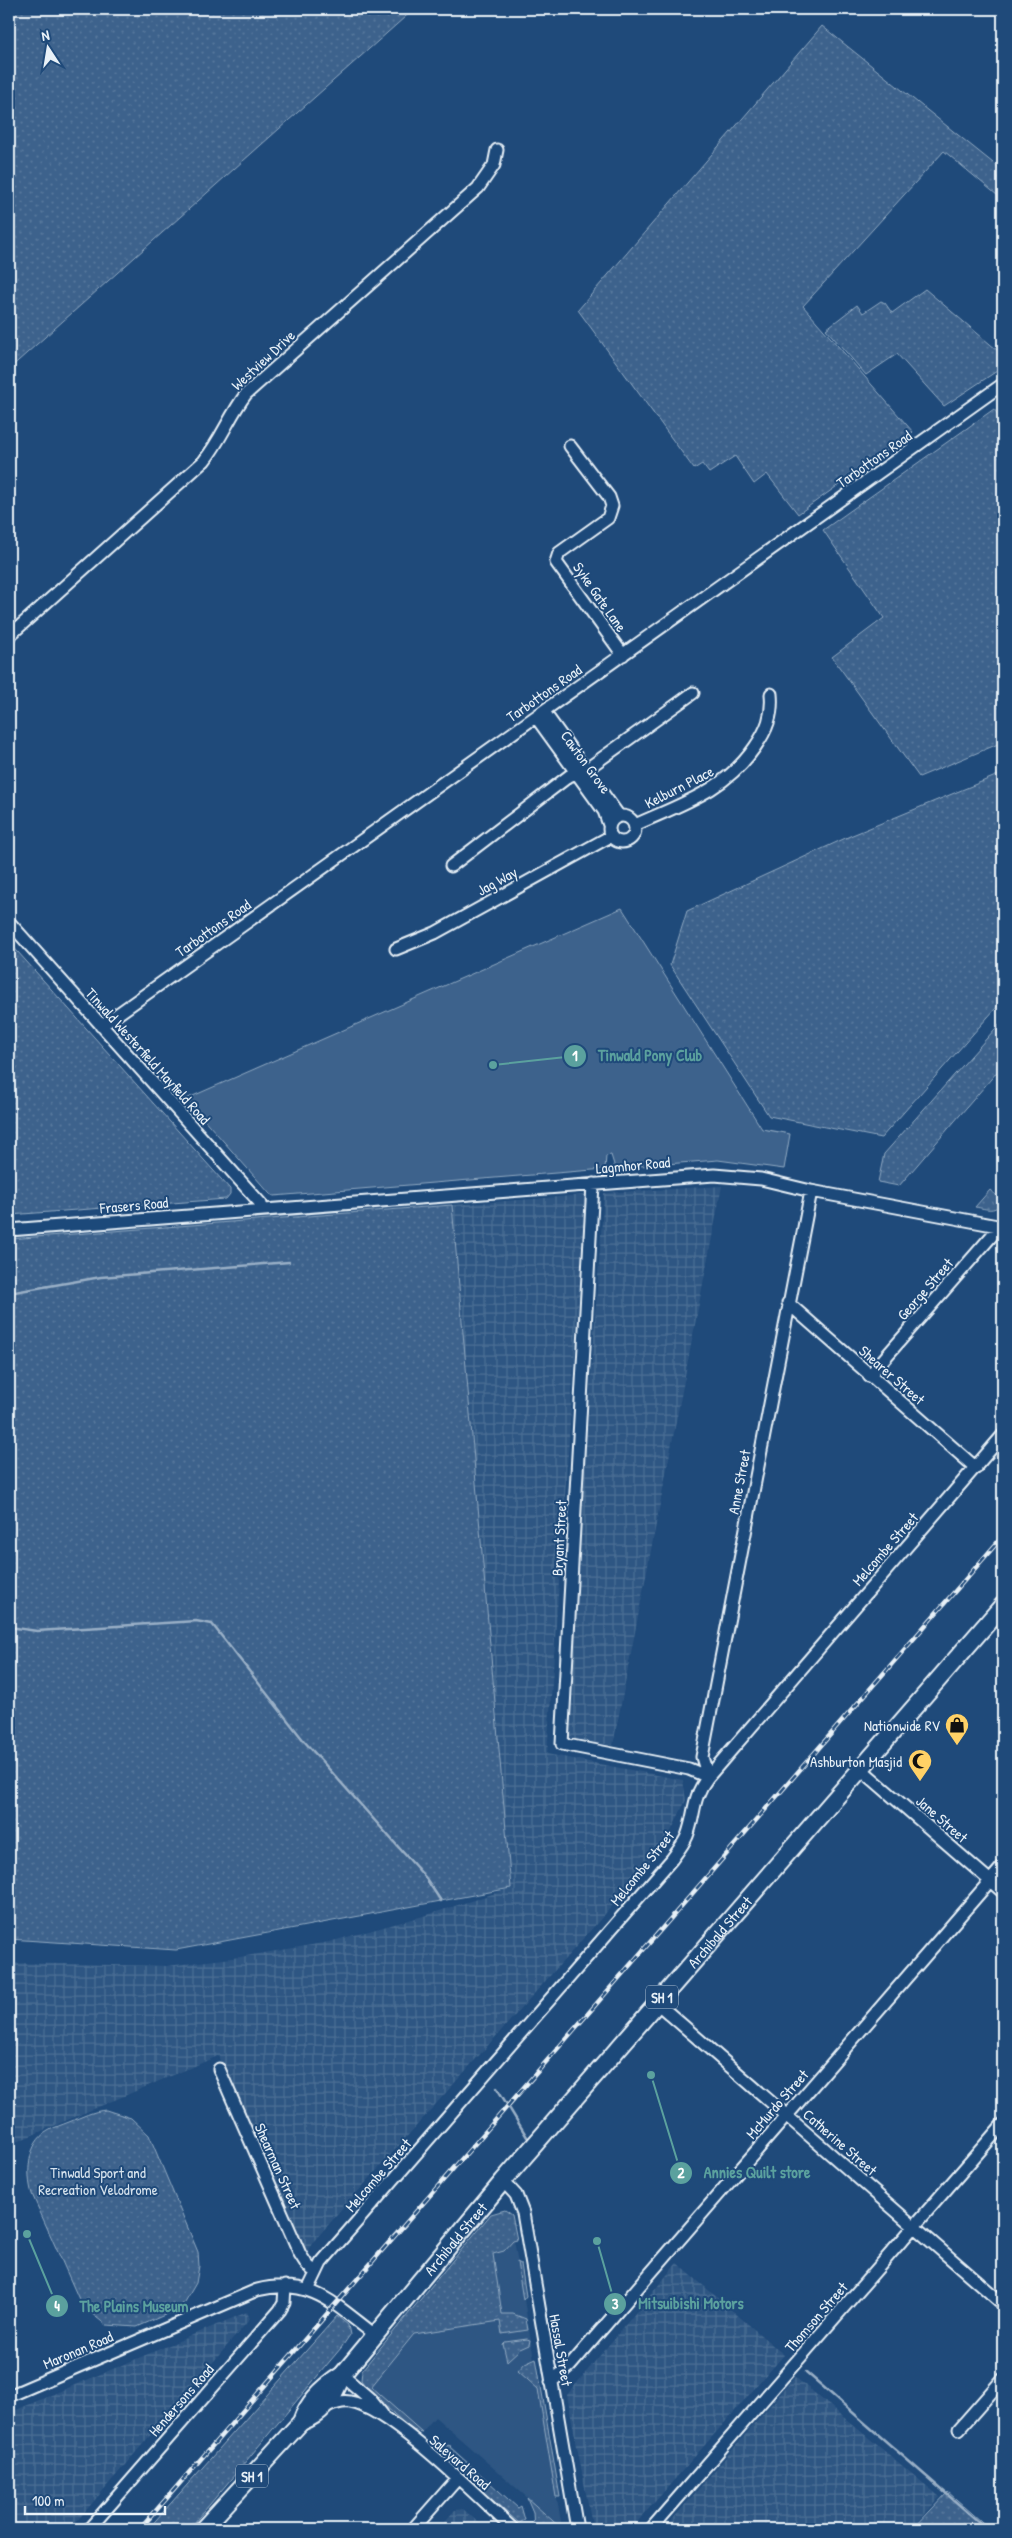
<svg xmlns="http://www.w3.org/2000/svg" width="1012" height="2538" viewBox="0 0 1012 2538" font-family="'Patrick Hand',sans-serif">
<style>
.built{fill:#2e5683}
.industrial{fill:url(#industrial-grid)}
.green{fill:url(#green-dots);stroke:#92aac2}
.pitch{fill:#3c628c;stroke:#92aac2}
.lines{fill:none;stroke-linecap:round;stroke-linejoin:round}
.stream{stroke:#9ab0c7;stroke-width:2.5}
.minor-casing{stroke:#e8f1f8;stroke-width:15}
.highway-casing{stroke:#e8f1f8;stroke-width:20}
.minor{stroke:#1f4a7a;stroke-width:11}
.highway{stroke:#1f4a7a;stroke-width:16}
.rail-casing{stroke:#e8f1f8;stroke-width:4.5}
.rail{stroke:#1f4a7a;stroke-width:2.5;stroke-dasharray:8;stroke-linecap:butt}
.labels{text-anchor:middle;dominant-baseline:central;stroke-width:4;stroke-linejoin:round;paint-order:stroke}
.shield{fill:#1f4a7a;stroke:#acbfd2;stroke-width:1}
.shield-label{font-size:14px;font-weight:bold;fill:#e8f1f8}
.street-label{font-size:15px;fill:#e8f1f8;stroke:#1f4a7a}
.poi-label{font-size:15px;fill:#e8f1f8;stroke:#1f4a7a;text-anchor:end}
.park-label{font-size:15px;fill:#d7e3ed;stroke:#1f4a7a}
.leader{fill:none;stroke:#5ba19e;stroke-width:2}
.callout-dot{fill:#5ba19e;stroke:#1f4a7a;stroke-width:2}
.mark-label{font-size:15px;text-anchor:middle;font-weight:bold;fill:#fff}
.callout-label{font-size:16px;text-anchor:middle;font-weight:bold;fill:#5ba19e;stroke:#1f4a7a;stroke-width:4;stroke-linejoin:round;paint-order:stroke}
</style>
<defs>
<pattern id="industrial-grid" width="8" height="8" patternUnits="userSpaceOnUse" patternTransform="scale(1.25)"><rect width="8" height="8" fill="#2e5683"/><path d="M0 4h8M4 0v8" fill="none" stroke="#4c6f95"/></pattern>
<pattern id="green-dots" width="8" height="8" patternUnits="userSpaceOnUse" patternTransform="scale(1.25)"><rect width="8" height="8" fill="#3c628c"/><path d="M2 2h.1M6 6h.1" fill="none" stroke="#58799d" stroke-width="1.8" stroke-linecap="round"/></pattern>
</defs>
<rect width="100%" height="100%" fill="#1f4a7a"/>
<filter id="ink" filterUnits="userSpaceOnUse"><feTurbulence type="fractalNoise" baseFrequency=".02" numOctaves="2"/><feDisplacementMap in="SourceGraphic" scale="10" xChannelSelector="R" yChannelSelector="G"/><feConvolveMatrix kernelMatrix="1 2 1 2 8 2 1 2 1" color-interpolation-filters="sRGB"/></filter>
<g filter="url(#ink)">
<path class="built" d="M491,2222L514,2240L562,2528L435,2417L422,2432L371,2387Z"/>
<path class="industrial" d="M722,1186L613,1745L573,1740L565,1736L604,1193Z
M586,1195L547,1754L683,1780L686,1800L662,1850L313,2242L305,2255L218,2056L9,2145V1963L167,1966L240,1957L329,1942L427,1915L511,1888L452,1205Z
M677,2263L784,2355L631,2529H593L567,2395Z
M247,2312L250,2319L70,2529H9V2413Z
M795,2377L940,2497L912,2529H664Z
M463,2509L486,2529H438L455,2510Z"/>
<path class="green" d="M9,9H414L9,369Z
M822,26L1003,171V200L944,151L803,306L913,432L798,514L767,474L754,484L735,456L709,473L702,464L694,469L578,310Z
M925,289L1003,355V367L944,406L897,354L866,375L826,329L857,305L863,313L881,301L885,303L892,313Z
M994,409L1003,422V742L919,777L832,657L884,618L823,530Z
M1003,773V1000L881,1138L769,1116L670,965L687,911L850,836Z
M9,942L230,1189V1194L226,1199L9,1215Z
M1003,1020V1065L899,1186L878,1182L884,1154Z
M990,1190L1003,1201C995,1213 988,1209 975,1207Z
M452,1205L511,1888L176,1950L9,1939V1239Z
M106,2110L131,2118L149,2135L198,2252L199,2266L196,2283L185,2302L174,2311L137,2327L106,2325L82,2306L32,2194C26,2174 27,2143 48,2131C54,2127 62,2125 69,2122C82,2117 93,2111 106,2110Z
M505,2210L512,2215L517,2240L513,2241L504,2251L493,2254L502,2314H513L526,2319L528,2330L502,2334L500,2321L414,2334L371,2387L422,2432L412,2430L366,2389L361,2380L362,2370L491,2214Z
M517,2262L521,2264L526,2296L523,2300Z
M337,2316L348,2325L350,2335L341,2348L189,2529H148Z
M527,2339L530,2340L529,2345L520,2349L507,2361L503,2344L505,2342Z
M536,2358L560,2497H556L538,2389L518,2371L525,2363Z
M434,2442L451,2446L450,2447L518,2508L521,2506L525,2520L519,2523L432,2447Z
M948,2492L990,2529H913Z
M527,2498L561,2528L562,2529H534L533,2512Z"/>
<path class="pitch" d="M622,908L762,1129L790,1134L784,1169L718,1160L615,1168L611,1155L606,1156L605,1169L274,1196L270,1194L186,1099Z"/>
<g class="lines">
<path class="stream" d="M9,1293L101,1277L289,1262
M9,1627L37,1631L196,1621L212,1624L304,1741L425,1877L441,1901
M497,2088L527,2137
M806,2372L987,2529"/>
<g class="minor-casing">
<path id="minor" d="M570,446L609,497L612,506L608,518L559,553L556,562L623,655
M9,636L204,461C221,440 230,415 246,394L478,188L494,165L497,150
M544,712L619,816
M536,717L604,811L609,825
M609 829a13 13 0 1 1 26 0a13 13 0 1 1-26 0Z
M635,825C681,804 725,791 755,747C767,730 773,715 771,694
M451,866L569,776L591,766L693,693
M9,922L261,1204L262,1210
M396,949L435,933L611,836
M101,1026L1003,384
M593,1184L562,1744L689,1769L708,1777
M9,1230L714,1175L761,1179L811,1191L1003,1227
M788,1303L976,1468
M869,1376L1003,1223
M861,1769L1003,1892
M708,1777L702,1757L811,1191
M657,2003L1003,2304
M219,2069L300,2254L307,2265L315,2272
M503,2181L516,2195L523,2213L577,2529
M308,2290L321,2263L672,1859C677,1852 683,1845 687,1836C696,1813 691,1799 708,1777L1003,1435
M342,2375L370,2399L382,2414
M551,2382L570,2366L1003,1866
M9,2396L257,2290C312,2277 335,2305 375,2335
M324,2408C332,2405 340,2400 350,2402C390,2408 480,2499 513,2529
M959,2429L1003,2379
M89,2529L280,2310L284,2303L285,2286
M413,2529L458,2478
M651,2529L1003,2124"/>
</g>
<g class="highway-casing">
<g id="highway">
<path d="M301,2422C323,2414 335,2396 342,2375"/>
<path id="s1" d="M203,2529L301,2422C308,2401 323,2387 342,2375L503,2181L1003,1605"/>
</g>
</g>
<use href="#minor" class="minor"/>
<use href="#highway" class="highway"/>
<g class="rail-casing">
<path id="rail" d="M140,2529L1003,1536"/>
</g>
<use href="#rail" class="rail"/>
</g>
</g>
<defs>
<g id="shop-pin" transform="scale(1.25)"><path d="M0 17L-7.5 6A9.5 9.5 0 1 1 7.5 6Z" fill="#ffd166" stroke="#1f4a7a"/><path d="M-5-2.5h2.3a2.7 3.5 0 0 1 5.4 0H5L5.5 6h-11ZM-1.5-2.5h3a1.5 2.3 0 0 0-3 0Z" fill="#111"/></g>
<g id="mosque-pin" transform="scale(1.25)"><path d="M0 17L-7.5 6A9.5 9.5 0 1 1 7.5 6Z" fill="#ffd166" stroke="#1f4a7a"/><path d="M3.5-4.9A6 6 0 1 0 3.5 4.9A5 5 0 1 1 3.5-4.9Z" fill="#111"/></g>
</defs>
<g fill-rule="evenodd">
<use href="#shop-pin" x="957" y="1725"/>
<use href="#mosque-pin" x="920" y="1761"/>
</g>
<g class="labels">
<g class="shield">
<rect x="646" y="1985.5" width="32" height="23" rx="4"/>
<rect x="236" y="2464.5" width="32" height="23" rx="4"/>
</g>
<g class="shield-label">
<text x="662" y="1997">SH 1</text>
<text x="252" y="2476">SH 1</text>
</g>
<g class="street-label">
<text transform="translate(263 360) rotate(-43)">Westview Drive</text>
<text transform="translate(874 459) rotate(-35)">Tarbottons Road</text>
<text transform="translate(600 597) rotate(55)">Syke Gate Lane</text>
<text transform="translate(544 693) rotate(-35)">Tarbottons Road</text>
<text transform="translate(586 762) rotate(54)">Cawton Grove</text>
<text transform="translate(679 787) rotate(-27)">Kelburn Place</text>
<text transform="translate(497 881) rotate(-29)">Jag Way</text>
<text transform="translate(213 928) rotate(-35)">Tarbottons Road</text>
<text transform="translate(148 1056) rotate(48)">Tinwald Westerfield Mayfield Road</text>
<text transform="translate(633 1165) rotate(-5)">Lagmhor Road</text>
<text transform="translate(134 1205) rotate(-5)">Frasers Road</text>
<text transform="translate(925 1289) rotate(-49)">George Street</text>
<text transform="translate(892 1375) rotate(41)">Shearer Street</text>
<text transform="translate(739 1482) rotate(-79)">Anne Street</text>
<text transform="translate(559 1538) rotate(-87)">Bryant Street</text>
<text transform="translate(885 1549) rotate(-49)">Melcombe Street</text>
<text transform="translate(942 1819) rotate(41)">Jane Street</text>
<text transform="translate(642 1868) rotate(-51)">Melcombe Street</text>
<text stroke="none"><textPath href="#s1" startOffset="791">Archibald Street</textPath></text>
<text transform="translate(777 2104) rotate(-49)">McMurdo Street</text>
<text transform="translate(840 2142) rotate(41)">Catherine Street</text>
<text transform="translate(278 2166) rotate(66)">Shearman Street</text>
<text transform="translate(378 2175) rotate(-49)">Melcombe Street</text>
<text stroke="none"><textPath href="#s1" startOffset="386">Archibald Street</textPath></text>
<text transform="translate(816 2317) rotate(-49)">Thomson Street</text>
<text transform="translate(78 2350) rotate(-23)">Maronan Road</text>
<text transform="translate(561 2350) rotate(80)">Hassal Street</text>
<text transform="translate(181 2400) rotate(-49)">Hendersons Road</text>
<text transform="translate(460 2462) rotate(41)">Saleyard Road</text>
</g>
<g class="poi-label">
<text x="940" y="1725">Nationwide RV</text>
<text x="902" y="1761">Ashburton Masjid</text>
</g>
<g class="park-label">
<text x="98" y="2172">Tinwald Sport and<tspan x="98" dy="17">Recreation Velodrome</tspan></text>
</g>
</g>
<path class="leader" d="M493 1065L575 1056M651 2075L681 2173M597 2241L615 2304M27 2234L57 2306"/>
<g class="callout-dot">
<circle cx="493" cy="1065" r="5"/>
<circle cx="651" cy="2075" r="5"/>
<circle cx="597" cy="2241" r="5"/>
<circle cx="27" cy="2234" r="5"/>
<circle cx="575" cy="1056" r="12"/>
<circle cx="681" cy="2173" r="12"/>
<circle cx="615" cy="2304" r="12"/>
<circle cx="57" cy="2306" r="12"/>
</g>
<g class="mark-label">
<text x="575" y="1061">1</text>
<text x="681" y="2178">2</text>
<text x="615" y="2309">3</text>
<text x="57" y="2311">4</text>
</g>
<g class="callout-label">
<text x="650" y="1061">Tinwald Pony Club</text>
<text x="757" y="2178">Annies Quilt store</text>
<text x="691" y="2309">Mitsuibishi Motors</text>
<text x="134" y="2312">The Plains Museum</text>
</g>
<rect width="1012" height="2538" fill="none" stroke="#1f4a7a" stroke-width="30"/>
<rect x="15" y="15" width="982" height="2508" fill="none" stroke="#e8f1f8" stroke-width="2" filter="url(#ink)"/>
<g transform="translate(48 48) rotate(348)" stroke="#1f4a7a" stroke-width="4" paint-order="stroke">
<path d="M0-4L9 19L0 12L-9 19Z" fill="#e8f1f8"/>
<text y="-8" font-size="14" font-weight="bold" text-anchor="middle" fill="#e8f1f8">N</text>
</g>
<path d="M25 2506v8h140v-8" fill="none" stroke="#e8f1f8" stroke-width="2.5"/>
<text x="32" y="2506" font-size="15" fill="#e8f1f8" stroke="#1f4a7a" stroke-width="4" paint-order="stroke">100 m</text>
</svg>
